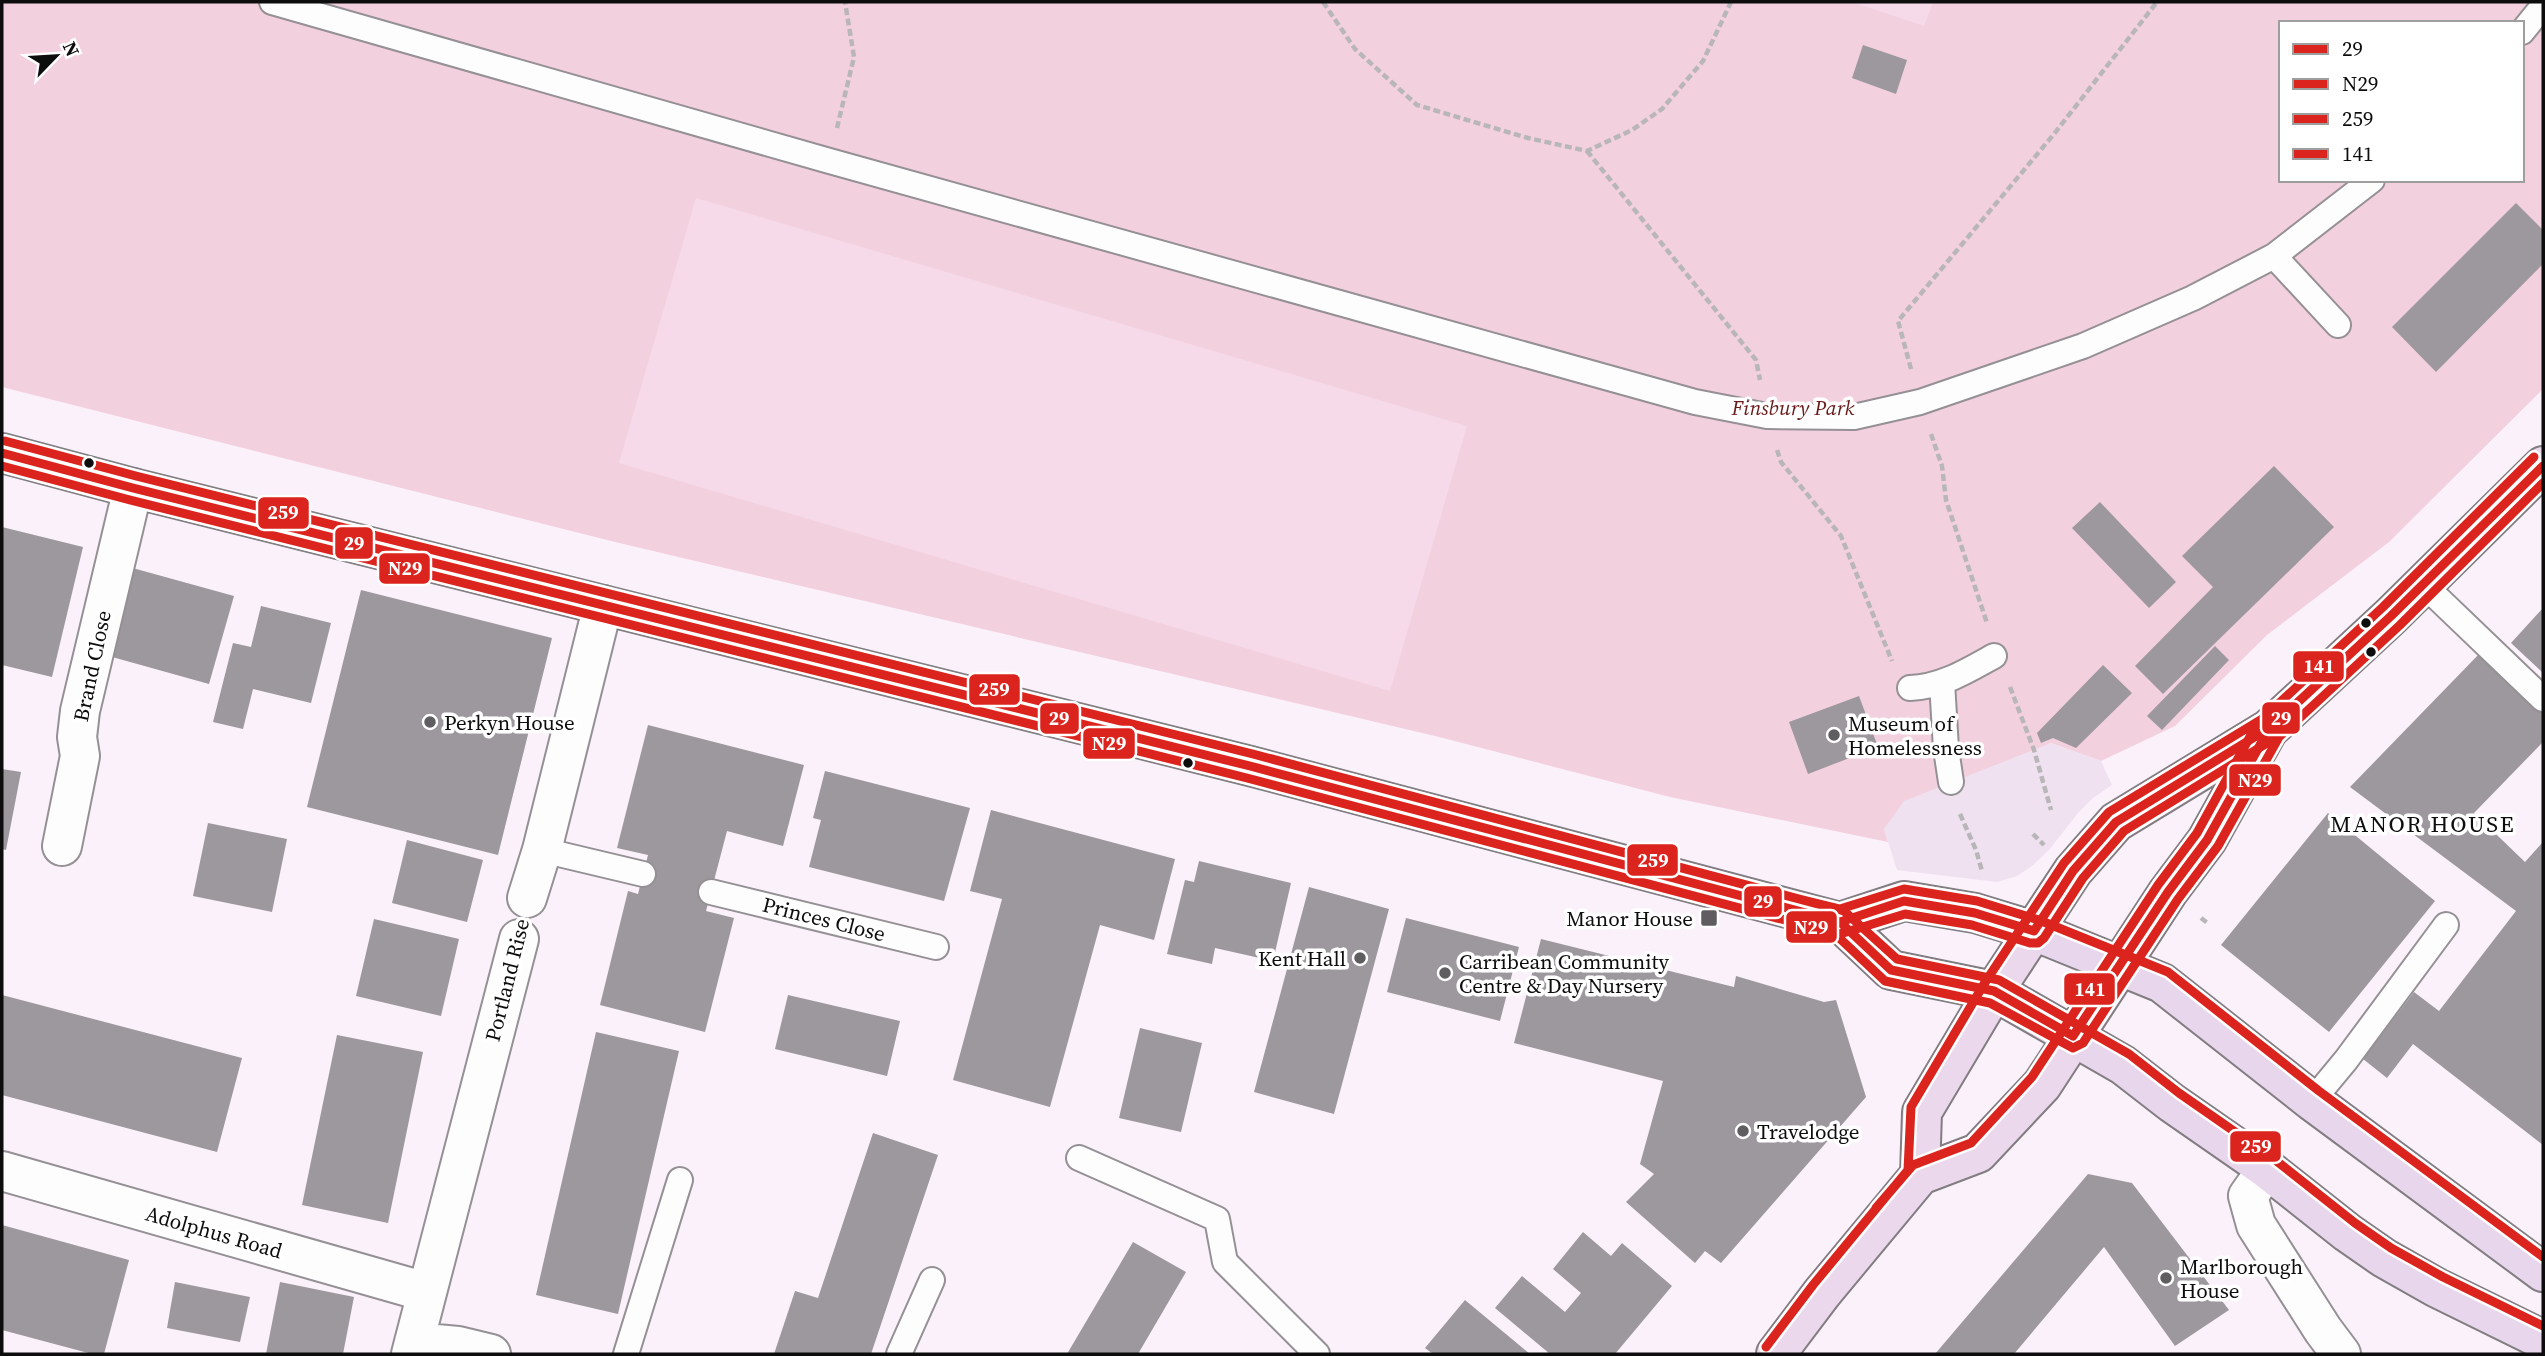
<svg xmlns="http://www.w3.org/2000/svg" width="2545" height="1356" viewBox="0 0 2545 1356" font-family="'Source Serif 4',serif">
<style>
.green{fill:#f3d0de;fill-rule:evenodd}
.pitch{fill:#f6dae9}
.plaza{fill:#efe1ef}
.building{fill:#9d979e}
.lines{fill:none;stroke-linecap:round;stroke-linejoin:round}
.service-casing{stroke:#949094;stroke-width:28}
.minor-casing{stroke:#949094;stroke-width:42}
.primary-casing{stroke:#817d81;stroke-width:42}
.trunk-casing{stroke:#817d81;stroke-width:42}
.path{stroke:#b8b6b8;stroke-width:4.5;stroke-dasharray:7 3.5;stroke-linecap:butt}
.service{stroke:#fefdfe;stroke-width:24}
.minor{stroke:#fefdfe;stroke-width:38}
.primary{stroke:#ecd8ed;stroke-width:38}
.trunk{stroke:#e8d6ec;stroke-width:38}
.bus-1-casing{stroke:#fff;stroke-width:14}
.bus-2-casing{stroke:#fff;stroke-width:14}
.bus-3-casing{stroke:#fff;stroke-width:14}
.bus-4-casing{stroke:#fff;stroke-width:14}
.bus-1{stroke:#dc241f;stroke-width:9}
.bus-2{stroke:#dc241f;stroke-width:9}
.bus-3{stroke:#dc241f;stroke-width:9}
.bus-4{stroke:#dc241f;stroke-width:9}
.bus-dot{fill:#0d0d0d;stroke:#fff;stroke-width:2.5}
.poi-dot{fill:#605d60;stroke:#fff;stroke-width:2.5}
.labels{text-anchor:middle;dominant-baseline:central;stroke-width:7;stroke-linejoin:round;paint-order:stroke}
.park-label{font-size:21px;font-style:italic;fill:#691a1a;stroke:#fff}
.street-label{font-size:21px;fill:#0d0d0d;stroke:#fff}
.poi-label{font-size:21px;fill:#0d0d0d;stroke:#fff;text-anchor:start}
.neighbourhood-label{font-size:23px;letter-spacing:2px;fill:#0d0d0d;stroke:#fff}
.line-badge{stroke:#fff;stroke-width:2.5}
.badge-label{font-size:19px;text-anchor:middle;font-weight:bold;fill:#fff}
</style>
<rect width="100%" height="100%" fill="#fbf1fb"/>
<path class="green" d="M2,2H2543V389L2389,542L2267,635L2175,726L2101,761L2051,743L1884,829L1888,842L1670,797L1439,737L615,542L2,387ZM2281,23H2522V180H2281Z"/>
<path class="pitch" d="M1852,2H1933L1924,26Z
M696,198L1467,426L1390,691L619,463Z"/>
<path class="plaza" d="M2051,743L2101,761L2112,785L2093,798L2078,813L2049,850L2032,866L2017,876L1997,882L1897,870L1884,829L1904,801Z"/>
<path class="building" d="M1863,45L1907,60L1896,94L1852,78Z
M2516,203L2543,230V264L2436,372L2392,327Z
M2274,466L2334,527L2163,694L2135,666L2213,587L2182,556Z
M2100,502L2176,582L2149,608L2072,528Z
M2,527L83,547L52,677L2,665Z
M129,567L234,596L209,684L105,655Z
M361,590L552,638L498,855L307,807Z
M261,606L331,623L311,703L253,689L243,729L213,722L233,643L251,647Z
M2543,608V673L2511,643Z
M2215,646L2229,660L2162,730L2147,716Z
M2481,652L2543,713V742L2474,813L2525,862L2543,842V1145L2413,1044L2387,1078L2363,1059L2414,992L2439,1011L2516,911L2350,787Z
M2103,665L2132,693L2076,748L2053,738L2041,743L2037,733Z
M1859,696L1878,747L1808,774L1789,722Z
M648,725L804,765L783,846L727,831L706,911L734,918L705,1032L600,1005L628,891L638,894L648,855L617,848Z
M2,769L21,772L6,850L2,849Z
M825,771L970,808L944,901L809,867L821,820L813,818Z
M991,810L1175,859L1154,940L1100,925L1050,1107L953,1080L1002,899L970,891Z
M2328,813L2435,901L2329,1032L2221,945Z
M208,823L287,839L272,912L193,896Z
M407,840L483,860L467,922L392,903Z
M1199,861L1291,883L1273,961L1215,948L1212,964L1167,954L1185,880L1194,882Z
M1309,887L1389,909L1334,1114L1254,1092Z
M1406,918L1519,947L1500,1021L1387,992Z
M374,919L459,939L441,1016L356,996Z
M1541,939L1734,987L1736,976L1824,1002L1836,1000L1866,1097L1721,1263L1705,1251L1695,1263L1626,1202L1654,1174L1640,1164L1663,1081L1514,1043Z
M2,995L242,1058L217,1152L2,1095Z
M788,995L900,1021L887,1076L775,1049Z
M1140,1028L1202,1043L1181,1132L1119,1118Z
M596,1032L679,1051L618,1314L536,1295Z
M337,1035L423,1052L388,1223L302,1205Z
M873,1133L938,1155L871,1354H774L795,1291L818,1298Z
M2088,1174L2132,1183L2229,1310L2175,1346L2104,1247L2014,1354H1935Z
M2,1225L129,1260L104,1354H92L2,1330Z
M1583,1232L1611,1256L1622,1243L1672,1286L1615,1354H1550L1495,1308L1522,1276L1565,1312L1581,1293L1553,1269Z
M1133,1242L1186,1272L1138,1354H1067Z
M175,1282L250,1297L240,1342L167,1328Z
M280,1282L354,1297L343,1354H266Z
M1465,1300L1530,1354H1433L1425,1348Z"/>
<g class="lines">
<g class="service-casing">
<path id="service" d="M272,2L826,160L1695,402L1767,416L1854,417L1920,402L2083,346L2193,298L2274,256L2372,180
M2522,32L2543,6
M2274,256L2338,325
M2423,584L2543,699
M1942,682L1946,749L1951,782
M1910,688C1941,687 1967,671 1994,656
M542,850L643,874
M711,892L936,947
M2312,1101L2346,1060L2446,925
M1079,1158L1217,1219L1225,1262L1317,1354
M626,1354L680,1180
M899,1354L932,1280"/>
</g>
<g class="minor-casing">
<path id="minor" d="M62,846L80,756L77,737L80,711L133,488
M527,898L542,850L603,605
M2267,1169L2248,1196L2256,1225L2323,1330L2341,1354
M2,1171L426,1292
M414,1342L458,1346L491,1354
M411,1354L519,939"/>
</g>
<g class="primary-casing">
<path id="primary" d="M1920,1175L1922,1112L1994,991L2073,871L2116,822L2269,729L2391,616L2543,466
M1776,1354L1822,1293L1920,1175L1978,1153L2042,1085L2168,892L2207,840L2268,730"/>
</g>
<g class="trunk-casing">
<path id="trunk" d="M2,453L133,488L1250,766L1840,922L1891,970L1994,991L2123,1065L2172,1103L2267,1169L2348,1233L2384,1258L2437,1288L2543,1340
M1840,922L1904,901L1975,913L2034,931L2162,983L2312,1101L2543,1272"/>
</g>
<path class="path" d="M1323,2L1355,49L1417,105L1528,138L1587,151L1632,130L1662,109L1703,61L1731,2
M837,128L854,57L845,2
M1587,151L1756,360L1760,380
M1911,369L1898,321L2054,134L2157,2
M1931,434L1942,466L1946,500L1987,623
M1777,450L1781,462L1841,536L1892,661
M2010,687L2034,750L2051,810
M1960,814L1976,850L1982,871
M2033,834L2044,845
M2201,918L2209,924"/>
<use href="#service" class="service"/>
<use href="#minor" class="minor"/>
<use href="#primary" class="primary"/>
<use href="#trunk" class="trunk"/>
<g class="bus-1-casing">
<path id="bus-1" d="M2,453L133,488L1250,766L1840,922L1891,970L1994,991L2073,1036L2168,892L2207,840L2269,729L2391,616L2543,466
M1792,910L1840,922L1904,901L1975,913L2034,931L2073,871L2116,822L2266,730"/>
</g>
<g class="bus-2-casing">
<path id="bus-2" d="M2,466L130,500L1247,778L1834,933L1885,981L1990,1003L2073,1048L2083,1043L2178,899L2218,846L2279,737L2400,625L2543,483
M1789,922L1840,934L1905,914L1972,925L2030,943H2038L2044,938L2083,878L2124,831L2272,740"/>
</g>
<g class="bus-3-casing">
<path id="bus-3" d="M5,441L136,476L1253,754L1844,911L1897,959L1999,980L2129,1054L2179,1093L2274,1159L2355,1223L2391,1248L2443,1277L2543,1326
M1795,898L1840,909L1904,889L1977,901L2039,920L2168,972L2319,1091L2543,1257"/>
</g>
<g class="bus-4-casing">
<path id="bus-4" d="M1876,1208L1913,1165L1971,1143L2032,1077L2158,885L2197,833L2257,724
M1766,1347L1813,1285L1908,1170L1911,1107L1984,984L2064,863L2109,812L2262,719L2383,607L2534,457"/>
</g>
<use href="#bus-1" class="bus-1"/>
<use href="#bus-2" class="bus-2"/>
<use href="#bus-3" class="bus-3"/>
<use href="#bus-4" class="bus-4"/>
</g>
<g class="bus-dot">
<circle cx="89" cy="463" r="6"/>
<circle cx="2366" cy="623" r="6"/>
<circle cx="2371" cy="652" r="6"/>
<circle cx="1188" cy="763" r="6"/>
</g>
<g class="poi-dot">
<circle cx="430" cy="722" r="7"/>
<circle cx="1834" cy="735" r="7"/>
<rect x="1700" y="909" width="18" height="18" rx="3.5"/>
<circle cx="1360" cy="958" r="7"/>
<circle cx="1445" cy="973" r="7"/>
<circle cx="1743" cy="1131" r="7"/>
<circle cx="2166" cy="1278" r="7"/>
</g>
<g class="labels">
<g class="park-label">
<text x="1793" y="407">Finsbury Park</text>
</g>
<g class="street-label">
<text transform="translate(92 666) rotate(-78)">Brand Close</text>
<text transform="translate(824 919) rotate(14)">Princes Close</text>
<text transform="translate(507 980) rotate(-76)">Portland Rise</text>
<text transform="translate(214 1232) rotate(16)">Adolphus Road</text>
</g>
<g class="poi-label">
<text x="444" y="722">Perkyn House</text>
<text x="1848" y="723">Museum of<tspan x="1848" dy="24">Homelessness</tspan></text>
<text x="1693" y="918" text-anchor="end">Manor House</text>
<text x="1346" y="958" text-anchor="end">Kent Hall</text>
<text x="1459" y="961">Carribean Community<tspan x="1459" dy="24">Centre &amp; Day Nursery</tspan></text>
<text x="1757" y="1131">Travelodge</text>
<text x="2180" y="1266">Marlborough<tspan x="2180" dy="24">House</tspan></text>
</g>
<g class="neighbourhood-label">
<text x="2423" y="824">MANOR HOUSE</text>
</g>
</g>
<g class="line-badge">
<rect x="257" y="496" width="53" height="34" rx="7" fill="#dc241f"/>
<rect x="334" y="526" width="40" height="34" rx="7" fill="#dc241f"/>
<rect x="378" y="552" width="53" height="33" rx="7" fill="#dc241f"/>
<rect x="2292" y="650" width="53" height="33" rx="7" fill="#dc241f"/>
<rect x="968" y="673" width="53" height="33" rx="7" fill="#dc241f"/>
<rect x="2261" y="701" width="40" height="34" rx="7" fill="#dc241f"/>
<rect x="1039" y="702" width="41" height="33" rx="7" fill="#dc241f"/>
<rect x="1082" y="727" width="54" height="33" rx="7" fill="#dc241f"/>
<rect x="2228" y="763" width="54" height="34" rx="7" fill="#dc241f"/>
<rect x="1626" y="843" width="53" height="34" rx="7" fill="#dc241f"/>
<rect x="1743" y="885" width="40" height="33" rx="7" fill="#dc241f"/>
<rect x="1785" y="910" width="53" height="34" rx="7" fill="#dc241f"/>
<rect x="2063" y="972" width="53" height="34" rx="7" fill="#dc241f"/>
<rect x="2229" y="1130" width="53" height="33" rx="7" fill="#dc241f"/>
</g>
<g class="badge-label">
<text x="283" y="519">259</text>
<text x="354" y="550">29</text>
<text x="405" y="575">N29</text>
<text x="2319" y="673">141</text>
<text x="994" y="696">259</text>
<text x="2281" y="725">29</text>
<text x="1059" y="725">29</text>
<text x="1109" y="750">N29</text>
<text x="2255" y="787">N29</text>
<text x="1653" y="867">259</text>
<text x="1763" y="908">29</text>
<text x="1811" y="934">N29</text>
<text x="2090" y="996">141</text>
<text x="2256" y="1153">259</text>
</g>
<rect width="2545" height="1356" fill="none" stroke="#0d0d0d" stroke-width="7"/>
<rect x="2279" y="21" width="245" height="161" fill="#ffffff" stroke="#9e9e9e" stroke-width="2"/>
<rect x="2293" y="44" width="35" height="10" fill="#dc241f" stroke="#9e9e9e" stroke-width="2"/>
<text x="2342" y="56" font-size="21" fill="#0d0d0d">29</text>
<rect x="2293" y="79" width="35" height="10" fill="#dc241f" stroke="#9e9e9e" stroke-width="2"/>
<text x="2342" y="91" font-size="21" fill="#0d0d0d">N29</text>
<rect x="2293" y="114" width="35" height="10" fill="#dc241f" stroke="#9e9e9e" stroke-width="2"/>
<text x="2342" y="126" font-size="21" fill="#0d0d0d">259</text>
<rect x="2293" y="149" width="35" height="10" fill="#dc241f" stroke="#9e9e9e" stroke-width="2"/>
<text x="2342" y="161" font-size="21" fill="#0d0d0d">141</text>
<g transform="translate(56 56) rotate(65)" stroke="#ffffff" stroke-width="5" paint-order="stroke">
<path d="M0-5L12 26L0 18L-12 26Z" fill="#0d0d0d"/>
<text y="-10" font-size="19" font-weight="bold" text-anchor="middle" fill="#0d0d0d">N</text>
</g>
</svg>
